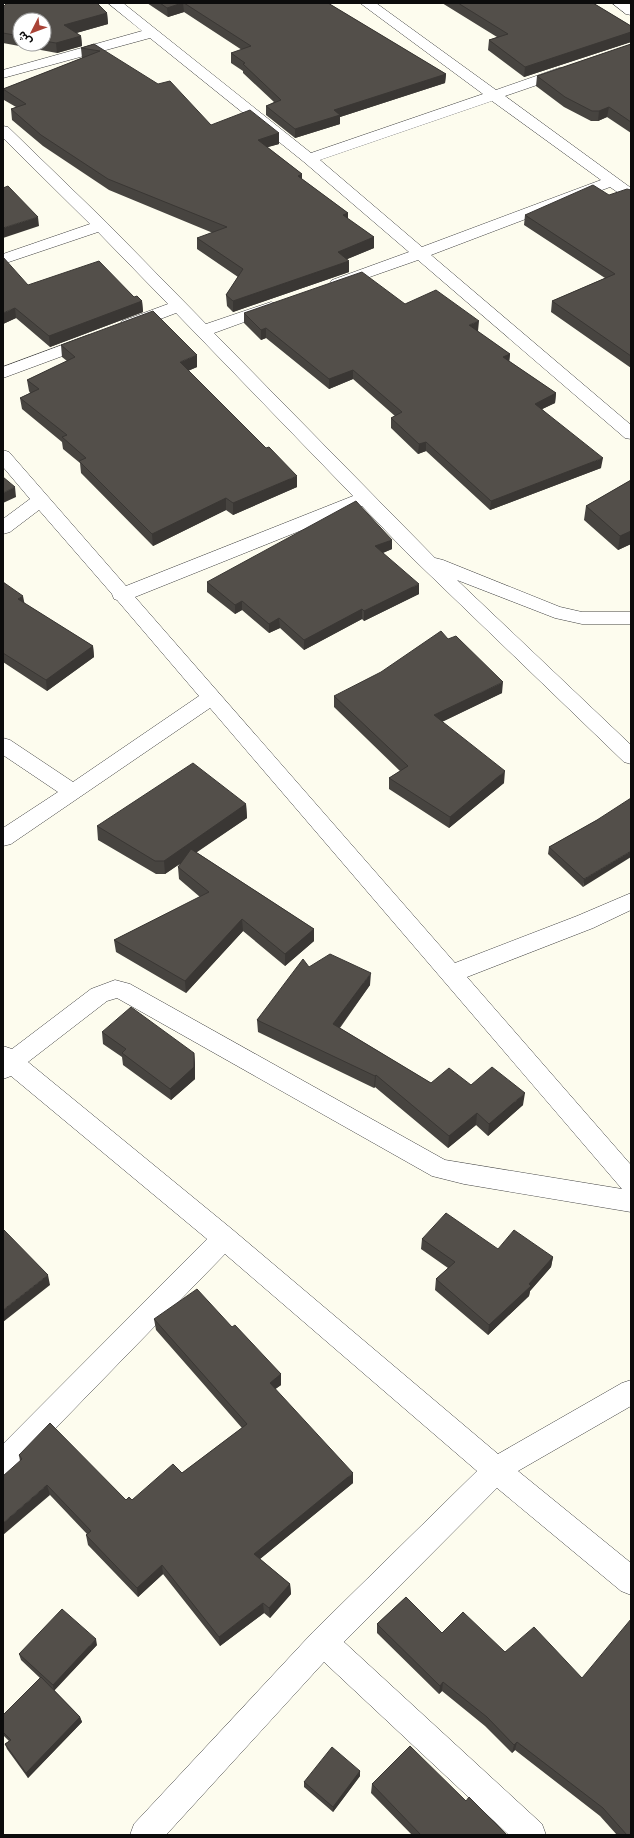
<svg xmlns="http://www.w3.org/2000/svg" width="634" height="1838" viewBox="0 0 634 1838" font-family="Bitter,'Noto Sans Arabic',serif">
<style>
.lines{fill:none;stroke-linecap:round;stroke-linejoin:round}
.minor-casing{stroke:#3f3f3f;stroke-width:1}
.minor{fill:#fff;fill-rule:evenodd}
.wall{fill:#474440;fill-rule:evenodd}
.shaded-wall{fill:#3a3734}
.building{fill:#534f4a;stroke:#3a3734}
</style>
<rect width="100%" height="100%" fill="#fdfcee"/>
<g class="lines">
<g class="minor-casing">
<path id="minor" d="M108,3H123L311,153L483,94L360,3H376L496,90L559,68H569L571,71L569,74L505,96L631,188V200L626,198L610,187L431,255L631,425V439L625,438L418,260L344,286L338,288L332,286L330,283L332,280L409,252L304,162L150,38L3,78V70L142,31ZM492,101L601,180L422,247L320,160Z
M612,3H628L631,5V15L626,14Z
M3,126L8,127L107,223L206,324L265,304L271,302L277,304L279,307L277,310L214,333L435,558L443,560L560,607L582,612H631V624H582L555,618L457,580L631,745V764L624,762L406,552L362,506L135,597L455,963L577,916L631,893V910L593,928L467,977L631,1165V1212L464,1184L432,1176L117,998L107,1001L28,1062L233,1230L498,1454L622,1383L631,1380V1406L518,1471L631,1563V1595L621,1591L497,1488L344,1642L542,1824L546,1835H509L324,1662L166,1835H130L134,1824L313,1632L477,1471L225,1254L13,1472L3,1476V1444L207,1239L11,1076L3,1079V1046L12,1049L91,989L115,980L130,984L445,1160L622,1189L210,708L11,844L3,846V828L58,792L3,755V738L10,740L73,782L199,696L117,600L114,599L112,594L39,510L10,532L3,534V519L30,499L3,467V450L9,452L126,586L353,496L176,313L134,329L128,330L122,329L120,325L122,321L168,304L98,232L3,264V254L90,224L3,138Z
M89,335L95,336L97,340L95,344L3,378V367Z"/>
</g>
<use href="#minor" class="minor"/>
</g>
<path class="wall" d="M147,3H328L446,74L445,83L340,117V124L295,138L266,115V106L274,102L243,73V71L231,63V53L242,50L184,12L168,17Z
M442,3H593L631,26V42L524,77L488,50L489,40L497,37Z
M3,7L107,13L108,24L76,33L81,36L82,46L57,53L3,43ZM20,20H44V44H20Z
M94,44L211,125L279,133V144L267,147L302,174V179L348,213V219L374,237V248L347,259L349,272L233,312L227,306L226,295L238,277L197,249V238L213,233L109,190L43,146L12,120L11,109L16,107L4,100L3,89L82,58L81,48Z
M631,44V133L607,117L598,121H591L564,107L536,86L537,76Z
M631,190V368L551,312L552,301L605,278L524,225L525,215Z
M28,285L134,297L142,301L143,312L50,347L16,318L3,324Z
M405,304L478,331H477L510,354L509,361L556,393L555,403L542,409L601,468L490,510L426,451L418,454L391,428V418L395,416L353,379L329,389L266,338L261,340L244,323V313Z
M61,345L197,367L188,371L297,487L233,515L226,510L153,546L81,473L80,463L63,449L62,442L22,409L20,398L30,393L29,391L27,380L67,361L62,357Z
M631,480V544L618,550L584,520L586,506Z
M392,540V549L383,553L419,594L364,621L362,619L304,650L280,628L269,633L242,610L235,614L207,592V582Z
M3,582L24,603L93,646L94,657L47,691L3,662Z
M502,693L442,722L504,783L449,828L389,789V778L400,771L334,707V696Z
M246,804L247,818L196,852L314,929V941L285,966L243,931L186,993L116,952L114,940L200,897L179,879L178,867L181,863L165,874H156L98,840L97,826Z
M597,820L583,887L548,854L549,847Z
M309,967L370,985L340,1028L431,1083L471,1085L523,1105L488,1136L476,1125L448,1148L375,1087L374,1088L258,1032L257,1020Z
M102,1032L194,1053L195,1065V1079L171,1100L123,1065L122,1057L103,1044Z
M422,1239L553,1257L551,1267L530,1291L529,1296L488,1335L435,1290L436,1279L448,1268L421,1249Z
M154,1319L232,1327L281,1374V1385L275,1389L353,1483L260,1559L290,1584L291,1594L270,1618L264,1613L220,1646L163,1574L138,1597L88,1545L86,1535L87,1534L50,1495L20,1461L19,1455L126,1500H132L182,1473L242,1428L156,1330Z
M406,1597L631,1835H617L600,1816L515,1750L512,1753L485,1726L442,1691L439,1694L377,1633V1624Z
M97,1645L54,1690L80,1717L82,1722L28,1778L7,1749L5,1744L9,1741L3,1735V1715L40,1678L21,1660L19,1654Z
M360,1771V1776L333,1812L304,1787V1782Z
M372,1784L466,1801L507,1835H412L371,1793Z"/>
<path class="shaded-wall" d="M183,3L184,12L168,17L167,8Z
M107,13L108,24L66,36L64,25Z
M631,32V42L524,77L525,67Z
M81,36L82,46L57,53L56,43Z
M446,74L445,83L340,117V124L295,138V129L334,110Z
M609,107L607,117L598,121L599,111Z
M279,133V144L258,150V140Z
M302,174V185L298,176Z
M348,213V224L343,215Z
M38,217L39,226L3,238V228Z
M374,237V248L338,263V252Z
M349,261V272L233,312V301Z
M142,301L143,312L50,347L49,336Z
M15,308L16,318L3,324V313Z
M479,321L478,331L469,335V325Z
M266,328V338L261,340V330Z
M510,354L509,364L503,357Z
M197,355V367L180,374V362Z
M353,370V379L329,389V379Z
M556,393L555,403L534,413L535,404Z
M426,442V451L418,454L419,444Z
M603,458L601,468L490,510L491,501Z
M297,476V487L233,515V503Z
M15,487L16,497L3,503V493Z
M226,498V510L153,546L152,534Z
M631,531V544L618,550L620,536Z
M392,540V549L375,556V546Z
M419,584V594L364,621V611Z
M23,596L25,606L18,599Z
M242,601V610L235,614V605Z
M362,609V619L304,650V640Z
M279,618L280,628L269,633V624Z
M93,646L94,657L47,691L46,680Z
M503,682L502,693L433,726L434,715Z
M505,771L504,783L449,828L450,817Z
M246,804L247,818L165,874L164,861Z
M631,851V857L583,887L584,879Z
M242,919L243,931L186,993L185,981Z
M314,929V941L285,966V954Z
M371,973L370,985L333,1036V1024Z
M194,1053L195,1065V1079L171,1100L170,1089Z
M376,1075L375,1087L374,1088L375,1076Z
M525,1093L523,1105L488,1136L489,1124Z
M477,1113L476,1125L448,1148L449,1136Z
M553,1257L551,1267L530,1291L529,1296L488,1335L489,1325L529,1284Z
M48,1275L50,1285L3,1322V1310Z
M281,1374V1385L270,1393V1383Z
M353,1473V1483L255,1563L254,1554Z
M47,1485L50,1495L3,1535V1523Z
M162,1565L163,1574L138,1597L137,1588Z
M290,1584L291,1594L270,1618L269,1608Z
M263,1603L264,1613L220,1646L219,1637Z
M96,1639L97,1645L54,1691L53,1685Z
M443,1682L442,1691L439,1694L440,1686Z
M80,1717L82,1722L28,1778L26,1773Z
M517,1742L515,1750L512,1753L514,1745Z
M360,1771V1776L333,1812V1807Z"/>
<path class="building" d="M7,3H97L107,13L64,25L81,36L56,43L44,41V20H20V36L3,33V7Z
M160,3H182L167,8Z
M184,3H328L446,74L334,110L340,115L295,129L266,106L281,100L243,64L245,63L231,53L251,46Z
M458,3H593L631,26V32L525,67L489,40L508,34Z
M94,44L158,84L170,81L211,125L250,110L279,133L258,140L302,174L298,176L348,213L343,215L374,237L338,252L349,261L233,301L226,295L243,269L197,238L227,227L108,179L41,135L11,109L26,104L3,89L100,51L81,48Z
M631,44V122L609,107L599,111H592L565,97L537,76Z
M593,185L609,195L627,189L631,190V356L552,301L615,274L525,215Z
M8,186L38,217L3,228V188Z
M3,257L28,285L99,261L134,297L137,296L142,301L49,336L15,308L3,313Z
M362,272L405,304L436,290L479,321L469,325L510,354L503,357L556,393L535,404L603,458L491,501L426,442L419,444L391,418L402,412L353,370L329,379L266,328L261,330L244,313Z
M153,311L197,355L180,362L266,448L269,447L297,476L233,503L226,498L152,534L79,461L86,458L62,437L67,435L20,398L39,389L27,380L75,357L61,345Z
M3,477L15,487L3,493Z
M631,480V531L620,536L586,506Z
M356,501L392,540L375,546L419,584L364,611L362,609L304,640L279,618L269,624L242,601L235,605L207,582Z
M3,582L23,596L18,599L93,646L46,680L3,653Z
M441,631L448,639L456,636L503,682L434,715L505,771L450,817L389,778L408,766L334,696L381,672Z
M193,763L246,804L164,861H155L97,826Z
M631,798V851L584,879L549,847L597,820Z
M191,849L314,929L285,954L242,919L185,981L114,940L209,892L178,867Z
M330,954L371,973L333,1024L431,1083L449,1068L471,1085L492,1067L525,1093L489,1124L477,1113L449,1136L376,1075L375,1076L257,1020L303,959L309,967Z
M131,1007L194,1053V1067L170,1089L122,1053L126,1049L102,1032Z
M446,1213L498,1249L514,1230L553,1257L529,1284L531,1286L489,1325L436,1279L455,1262L422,1239Z
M3,1229L48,1275L3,1310Z
M197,1289L232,1327L235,1325L281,1374L270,1383L353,1473L254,1554L290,1584L269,1608L263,1603L219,1637L162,1565L137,1588L86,1535L91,1531L47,1485L3,1523V1476L22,1459L19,1455L50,1423L126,1500L129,1497L132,1500L173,1464L182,1473L247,1424L154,1319Z
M406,1597L442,1633L463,1612L505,1652L534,1627L582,1678L631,1619V1835H627L603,1808L517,1742L514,1745L487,1717L443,1682L440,1686L377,1624Z
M62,1609L96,1639L53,1685L19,1654Z
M41,1677L80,1717L26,1773L5,1744L11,1740L3,1732V1715Z
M410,1746L466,1801L469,1797L507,1835H421L372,1784Z
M332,1747L360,1771L333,1807L304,1782Z"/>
<rect width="634" height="1838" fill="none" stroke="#0c0c0c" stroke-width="8"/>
<g transform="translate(32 32) rotate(228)"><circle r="19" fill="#ffffff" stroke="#9e9e9e"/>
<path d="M0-3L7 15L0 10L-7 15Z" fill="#a94337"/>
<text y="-6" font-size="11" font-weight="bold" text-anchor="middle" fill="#0c0c0c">ش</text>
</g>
</svg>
